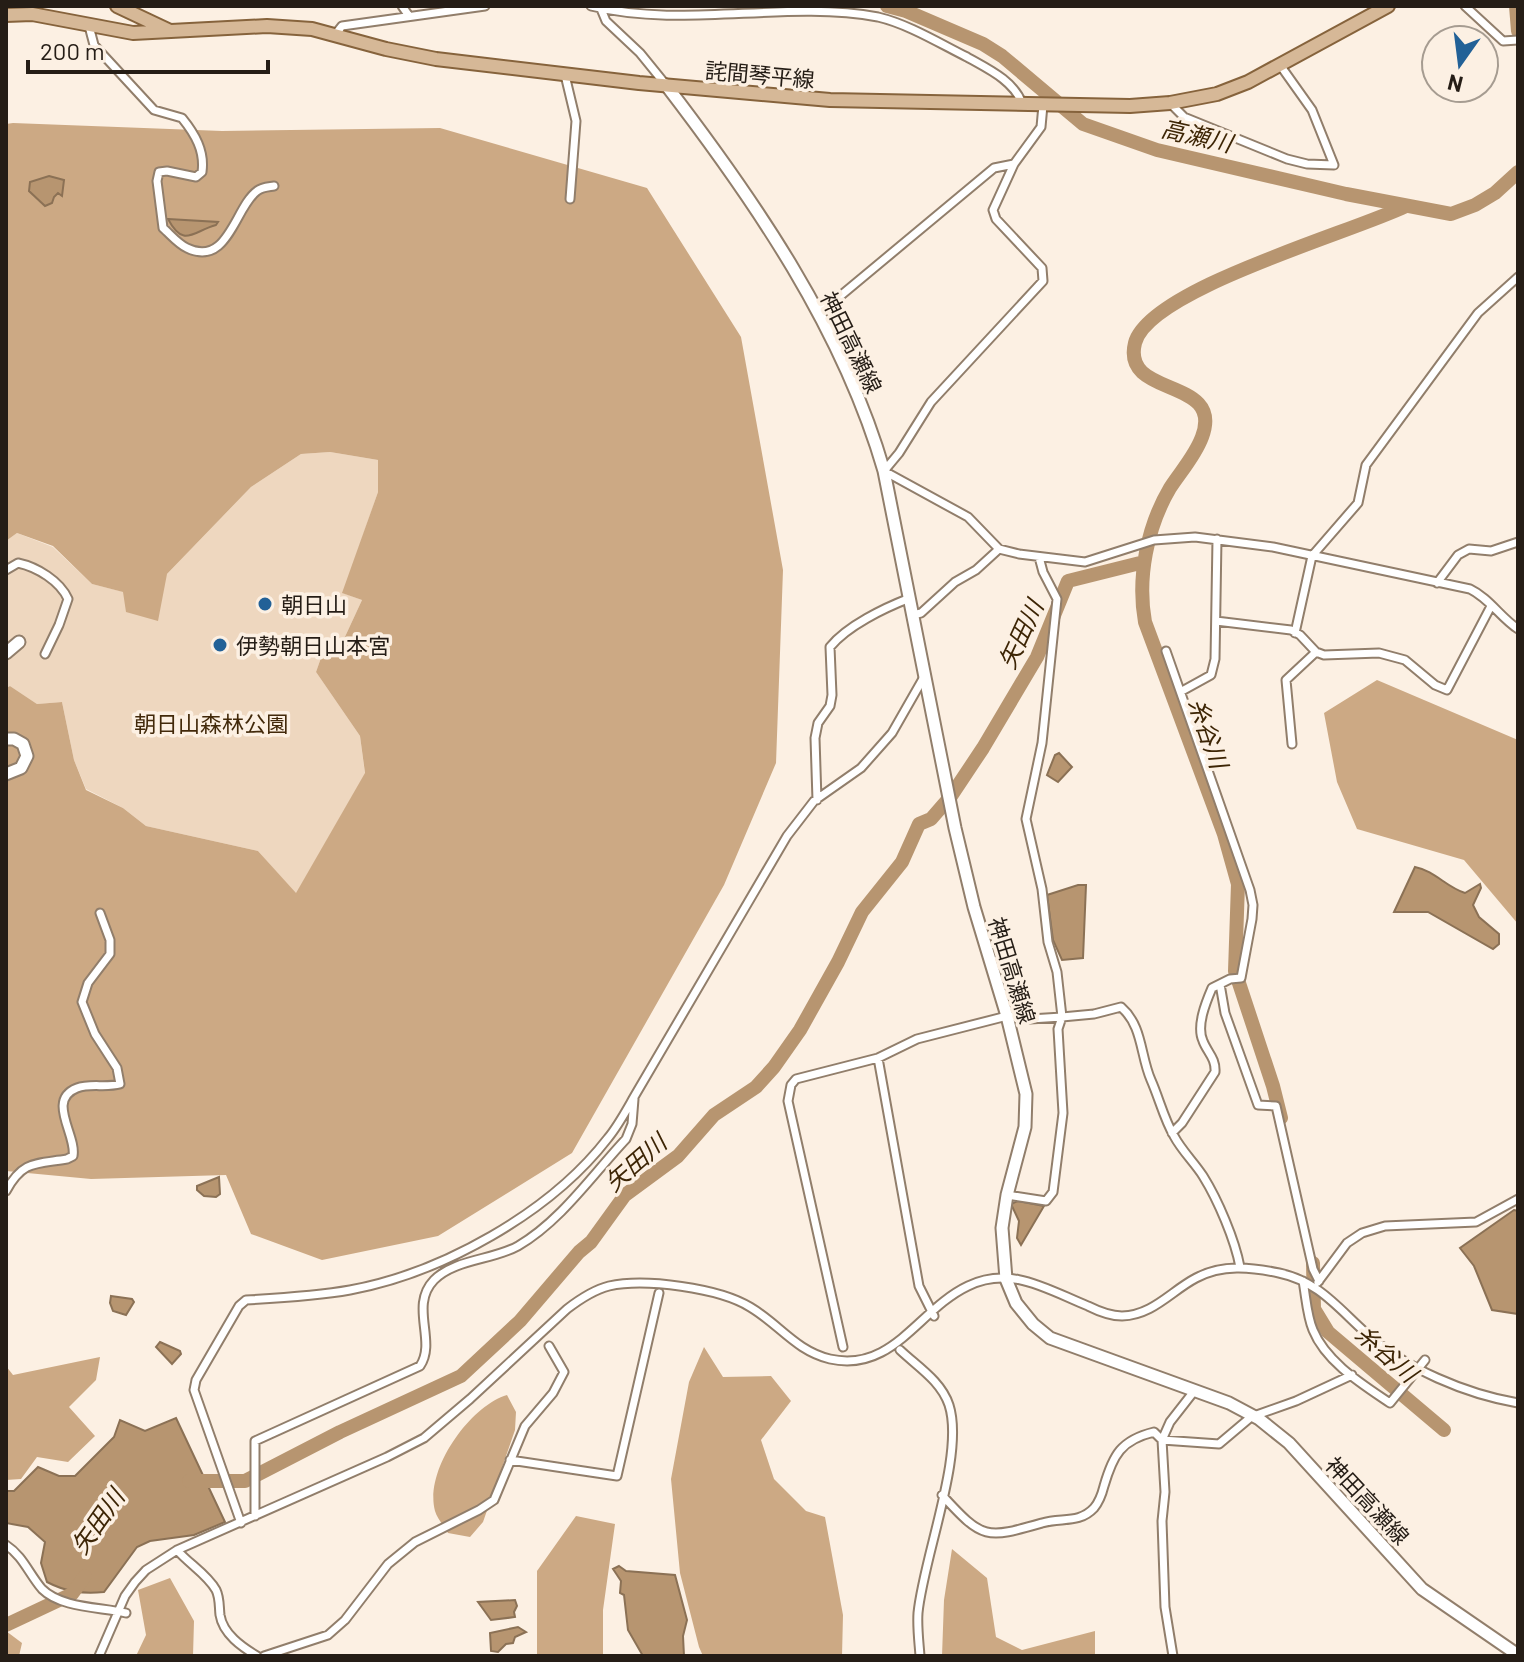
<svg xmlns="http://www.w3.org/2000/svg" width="1524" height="1662" viewBox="0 0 1524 1662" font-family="Barlow,'Noto Sans JP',sans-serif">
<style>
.green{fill:#eed7bf}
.forest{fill:#cca984}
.water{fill:#b79570;stroke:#8b7155;stroke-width:2}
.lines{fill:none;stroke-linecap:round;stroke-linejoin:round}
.river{stroke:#b79570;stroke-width:14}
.street-casing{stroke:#917e6b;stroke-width:11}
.secondary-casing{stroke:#917e6b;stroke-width:15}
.primary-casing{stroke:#86633c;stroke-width:16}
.street{stroke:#fff;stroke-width:7}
.secondary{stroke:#fff;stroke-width:11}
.primary{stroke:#d6b897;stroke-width:12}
.poi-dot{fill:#226197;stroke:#fcf0e3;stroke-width:3}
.labels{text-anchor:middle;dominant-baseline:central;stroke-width:7;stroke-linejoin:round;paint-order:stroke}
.street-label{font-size:22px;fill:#251d16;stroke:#fcf0e3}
.poi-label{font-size:22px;fill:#251d16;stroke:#fcf0e3;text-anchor:start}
.park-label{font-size:22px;fill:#42290a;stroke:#fcf0e3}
.water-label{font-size:24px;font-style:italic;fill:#3d2505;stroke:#fcf0e3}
</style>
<rect width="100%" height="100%" fill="#fcf0e3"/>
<path class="green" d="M330,452L378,460V492L343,593L362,600L343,641L322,655L316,672L360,736L365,774L296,894L258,851L146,826L123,808L86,789L74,760L62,702L37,704L10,686L6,688V541L17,533L53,547L92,584L124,592L167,574L251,487L301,454Z"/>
<path class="forest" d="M13,123L222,131L440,128L647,188L741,337L783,570L776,763L724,885L572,1153L438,1236L322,1260L251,1234L226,1175L91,1179L6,1171V688L10,686L37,704L62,702L74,760L86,790L123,808L146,826L258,851L296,893L365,773L360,736L316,672L322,655L343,641L362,600L342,593L378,492V460L330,452L301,454L251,487L167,574L158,621L126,612L123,592L92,584L53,546L17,533L6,541V124Z
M1377,680L1518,740V924L1464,860L1357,829L1337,782L1324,713Z
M704,1347L723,1377L771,1376L791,1401L761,1440L774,1479L806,1511L825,1517L843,1615L842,1656H703L699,1647L680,1573L671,1479L689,1382Z
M100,1357L96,1380L69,1407L95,1436L68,1462L37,1457L21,1479L6,1480V1366L13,1375Z
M507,1395L516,1412L515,1430L483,1522L470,1537L448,1533C444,1526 437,1518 435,1511C424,1470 470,1406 507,1395Z
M576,1516L615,1524L603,1610V1656H537V1571Z
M952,1549L987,1578L996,1637L1022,1650L1095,1631V1656H942L944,1600Z
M170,1578L194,1621L193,1656H136L146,1635L138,1590Z
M6,1631L22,1643L19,1656H6Z"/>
<path class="water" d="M49,176L64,180L62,196L58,193L54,197L52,203L45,206L29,191L30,182Z
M168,219L218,222L216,225C193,231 184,249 168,219Z
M1059,753L1072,767L1058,782L1047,775L1055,755Z
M1415,867C1435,871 1446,887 1465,893L1480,884L1481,888L1473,905L1479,917L1499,934V944L1493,949L1428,912H1394Z
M1078,885H1086L1083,958L1062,960L1053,940L1047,895Z
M219,1177L220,1194L216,1197L204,1196L197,1190V1186Z
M1018,1201L1044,1206L1021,1245L1017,1238L1019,1221L1011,1204Z
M1514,1210L1518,1211V1314L1492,1310L1474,1266L1460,1248Z
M111,1296L132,1299L134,1302L126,1315L113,1311L110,1303Z
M160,1342L180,1351L181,1354L172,1364L156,1347Z
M176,1418L225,1522L194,1535L150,1541L137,1547L104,1592C83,1594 66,1592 47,1582L41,1563L45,1542L28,1527L6,1523V1491H14L38,1467L59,1476H75L114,1437L120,1420L145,1431Z
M619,1566L626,1571L675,1575L687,1620L683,1636L684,1656H643L628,1630L624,1595L620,1593L621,1581L613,1569Z
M515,1600L517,1606L514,1612L515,1617L491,1620L478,1602Z
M518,1627L526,1632L515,1637L513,1643L506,1644L498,1652L491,1651L490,1633Z"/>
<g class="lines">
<path class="river" d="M887,6L906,11L983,44L1002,56L1083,124L1157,150L1346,194L1451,214L1475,205L1495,193L1518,172
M1516,6L1518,31
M1281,1118L1273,1086L1235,971L1238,884L1224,834L1145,622C1137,578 1147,527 1170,488C1181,471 1195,456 1202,437C1225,376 1121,399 1135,343C1149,289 1353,232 1406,206
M1313,1263L1314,1309L1328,1332L1444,1430
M189,1481H245L340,1432L461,1376L520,1321L579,1252L591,1242L625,1195L678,1156L714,1115L756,1087L774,1067L800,1030L838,962L862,912L902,862L919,824L931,819L951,796L983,748L1037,657L1068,581L1144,562
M6,1625L72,1594L85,1576"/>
<g class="street-casing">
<path id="street" d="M402,6L409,16
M591,6C685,29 784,0 878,17C908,24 939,43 967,57C988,69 1013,80 1022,103
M1465,6L1503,41L1518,40
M601,9L606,21L640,53L666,85
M89,26L94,45L154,110L182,118C195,134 205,151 202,172L196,177L167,171L159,172L157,181L163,228C170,234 178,244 187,248C228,268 235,207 257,191C262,187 268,187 274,186
M335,35L342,26L485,6
M565,75L576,121L570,199
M1170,103L1184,117L1287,159L1307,164L1334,165L1312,110L1280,65
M1043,105L1041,127L1014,164L993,210L996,219L1042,268L1043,281L931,402L899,453L884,471L968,517L999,549L1019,554L1085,562L1154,540L1195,537L1273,547L1470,589C1489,598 1501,618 1518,629
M816,309L827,307L994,168L1014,164
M6,570L18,563C37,567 60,581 68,599L59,625L45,654
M1437,583L1458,555L1469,549L1491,551L1518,542
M913,615L921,613L955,582L976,570L999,549
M1216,621L1291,630L1300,635L1316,652L1324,655L1379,653L1405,660L1435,685L1447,690L1491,606
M1295,633L1312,556L1358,503L1366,465L1478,313L1518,277
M1166,651L1250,890L1253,905L1252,919L1241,978L1230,979L1212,988C1206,1002 1196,1026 1203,1041C1207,1052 1216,1058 1215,1072L1182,1123L1172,1133
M1182,691L1211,675L1215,659L1217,539
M1292,744L1286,680L1316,652
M817,800L815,738L818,723L830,706L832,695L830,647C847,626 884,608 910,598
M1220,984L1225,1013L1258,1105L1276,1106L1313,1269L1319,1281
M878,1058L919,1286L934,1316
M6,1191C23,1160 36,1164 67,1159L73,1156C77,1135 46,1100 77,1088C90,1083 106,1088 120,1084L117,1068L95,1034L82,1002L88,983L110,954V940L100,913
M1007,1195L1046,1201L1053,1192L1063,1113L1058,1029L1062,1017L1094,1014L1121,1007C1143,1026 1140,1055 1151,1080C1159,1098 1164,1119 1174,1136C1182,1151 1194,1162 1203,1176C1218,1200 1235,1240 1240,1267
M1303,1281C1306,1297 1307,1316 1313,1330C1326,1362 1362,1384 1390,1403L1425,1360
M1318,1282L1347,1243L1362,1233L1385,1226L1476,1222L1518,1199
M843,1347L788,1101L791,1085L796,1079L878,1058L917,1039L1007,1016L1030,1019L1062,1017L1057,972L1048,942L1042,889L1026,819L1042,743L1057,599L1043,572L1039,557
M900,1350C918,1367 941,1381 949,1405C965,1454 923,1559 918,1613C917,1627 919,1642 920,1656
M510,1460L617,1476L659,1293
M942,1495C983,1540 986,1539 1042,1523C1061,1517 1079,1524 1094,1508C1099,1502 1102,1494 1104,1486C1113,1455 1121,1440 1154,1432L1162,1440L1219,1444L1251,1417L1296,1401L1352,1375
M255,1516V1441L420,1366C437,1341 409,1306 434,1280C455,1259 493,1260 518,1246C561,1221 593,1174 626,1139L632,1124L634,1099
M241,1523L194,1390L196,1380L239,1306L246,1300C281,1298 316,1296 350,1290C442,1273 550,1213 608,1138C618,1126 626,1111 634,1097L787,836L814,801L861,768L892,733L924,677
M6,1545C23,1556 29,1574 42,1589C61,1608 100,1607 126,1613
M177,1550C189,1564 207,1574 216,1590C220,1598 219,1607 220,1615C223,1634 242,1647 257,1656
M99,1656L125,1596L135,1582L146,1570L177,1550L387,1457L424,1438L470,1399L567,1309C580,1299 593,1290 609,1286C645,1278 719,1288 750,1307C779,1324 796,1351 830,1359C893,1373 919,1309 968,1286C1011,1265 1048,1290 1088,1306C1098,1311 1110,1316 1122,1316C1153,1315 1171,1291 1196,1278C1222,1264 1251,1267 1279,1273C1318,1281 1338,1308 1366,1333C1406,1369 1466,1394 1518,1403
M264,1656L328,1635L345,1620L388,1564L415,1542L479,1510L494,1500L525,1426L553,1393L564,1372L549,1346
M1173,1656L1165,1607L1162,1521L1165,1492L1162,1440L1170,1422L1195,1390"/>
</g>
<g class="secondary-casing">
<path id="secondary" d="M666,85C755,201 843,329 884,471L955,828L974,907L1007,1016L1026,1094L1025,1127L1007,1195L1002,1228L1006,1279L1016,1303L1033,1324L1050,1338L1229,1403L1259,1419L1289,1443L1422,1589L1518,1655
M6,653L19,642
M6,739H14L23,744L27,756L21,768L6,774"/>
</g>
<g class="primary-casing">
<path id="primary" d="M117,6L170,31
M6,15L32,14L133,33L267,26L312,29L386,49L436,59L639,83L830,100L1130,106L1170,103L1217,94L1248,82L1388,6"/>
</g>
<use href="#street" class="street"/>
<use href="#secondary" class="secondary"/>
<use href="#primary" class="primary"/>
</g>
<g class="poi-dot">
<circle cx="265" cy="604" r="8"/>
<circle cx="220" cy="645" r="8"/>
</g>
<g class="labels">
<g class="street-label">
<text transform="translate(760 74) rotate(5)">詫間琴平線</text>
<text transform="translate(852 342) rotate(64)">神田高瀬線</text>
<text transform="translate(1013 970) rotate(73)">神田高瀬線</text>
<text transform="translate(1368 1500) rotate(47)">神田高瀬線</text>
</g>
<g class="poi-label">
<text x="281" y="604">朝日山</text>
<text x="236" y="645">伊勢朝日山本宮</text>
</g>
<g class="park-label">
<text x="211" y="723">朝日山森林公園</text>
</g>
<g class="water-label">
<text transform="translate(1197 135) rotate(13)">高瀬川</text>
<text transform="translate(1020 634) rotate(-65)">矢田川</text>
<text transform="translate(1209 733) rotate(71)">糸谷川</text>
<text transform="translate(635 1162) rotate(-41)">矢田川</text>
<text transform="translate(1387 1353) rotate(41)">糸谷川</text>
<text transform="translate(97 1521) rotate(-55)">矢田川</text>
</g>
</g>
<rect width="1524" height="1662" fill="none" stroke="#251d16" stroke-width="16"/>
<g transform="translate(1460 64) rotate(194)"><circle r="38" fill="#fcf0e3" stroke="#a69c91" stroke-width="2"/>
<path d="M0-6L14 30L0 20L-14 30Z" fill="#226197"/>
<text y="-12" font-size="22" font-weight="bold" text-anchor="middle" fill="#251d16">N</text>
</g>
<path d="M28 60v12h240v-12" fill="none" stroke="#251d16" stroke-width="4"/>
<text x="40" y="60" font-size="24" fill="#251d16" stroke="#fcf0e3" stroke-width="6" paint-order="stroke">200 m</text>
</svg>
